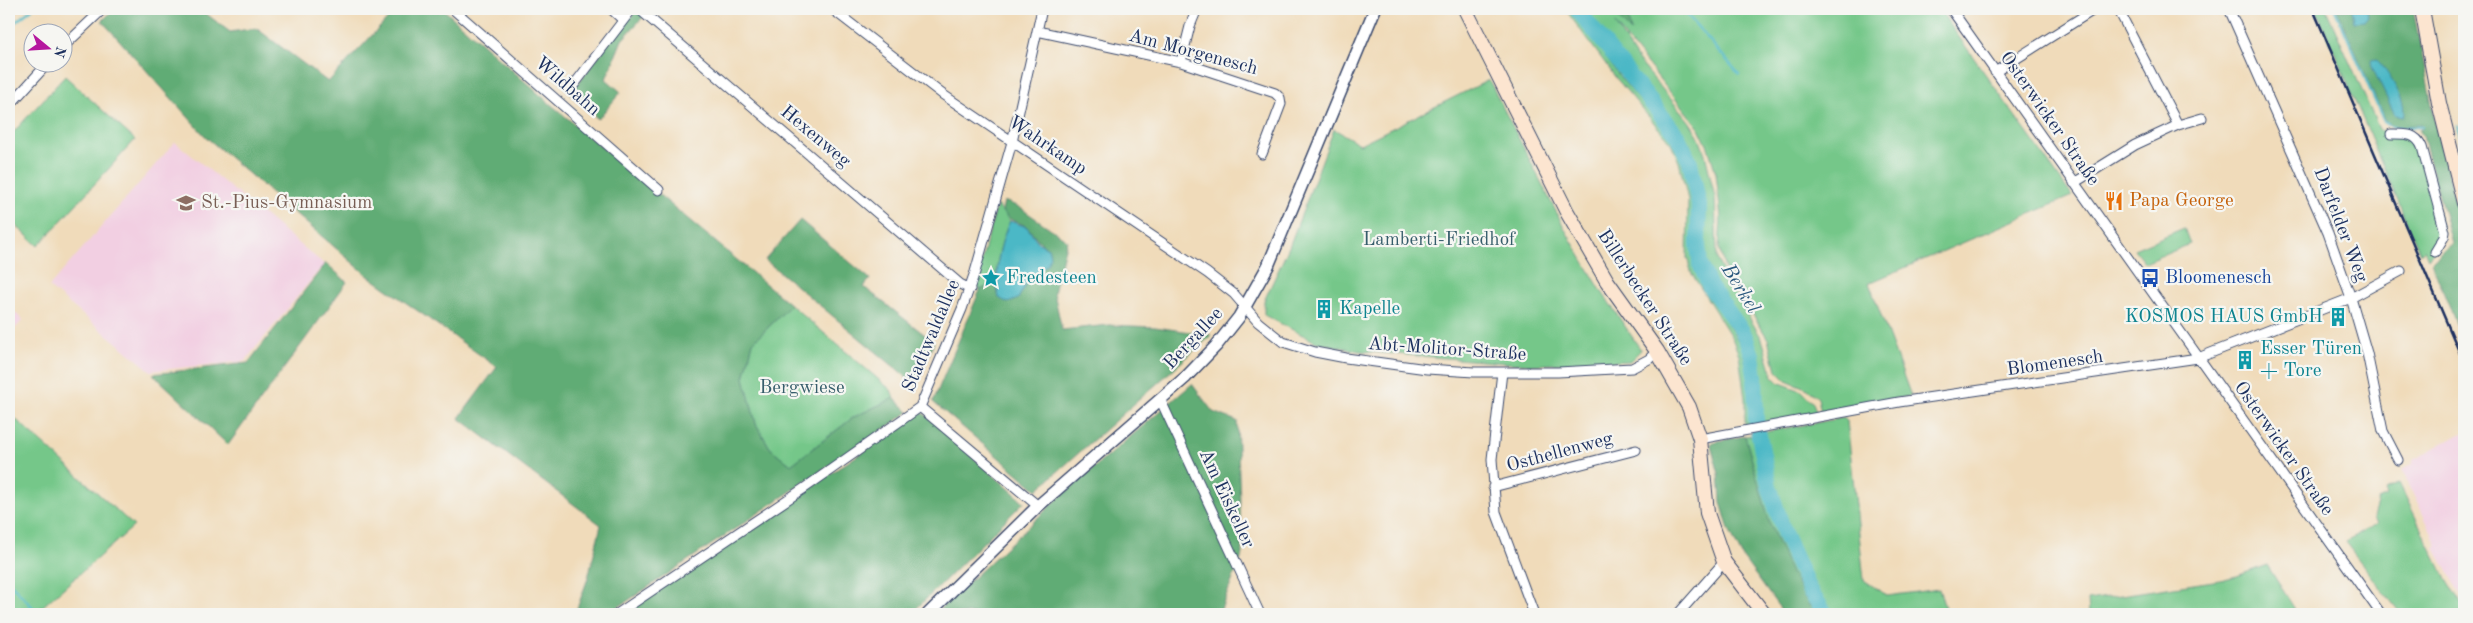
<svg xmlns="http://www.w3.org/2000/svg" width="2473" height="623" viewBox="0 0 2473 623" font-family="'Old Standard TT',serif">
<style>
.built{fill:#f2cfe2}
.green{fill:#75c789;stroke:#487b74}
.forest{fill:#60ac75;stroke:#3e6e6a}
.water{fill:#4bb8c6;stroke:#337492}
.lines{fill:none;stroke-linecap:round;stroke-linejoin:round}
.stream{stroke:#4bb8c6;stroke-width:2.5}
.river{stroke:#4bb8c6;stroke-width:16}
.minor-casing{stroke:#3b496c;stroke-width:11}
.tertiary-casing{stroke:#3b496c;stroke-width:14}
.secondary-casing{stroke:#3b496c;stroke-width:16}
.minor{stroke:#fff;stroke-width:9}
.tertiary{stroke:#fff;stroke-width:11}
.secondary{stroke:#fce5d0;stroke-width:14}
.rail{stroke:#1b2f5e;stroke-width:2.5}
.labels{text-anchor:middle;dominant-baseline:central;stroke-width:4.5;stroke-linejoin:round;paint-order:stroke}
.street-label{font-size:19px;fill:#1b2f5e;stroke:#f6f6f2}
.food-label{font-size:19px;fill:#c56008;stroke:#f6f6f2;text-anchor:start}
.education-label{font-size:19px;fill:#785e54;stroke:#f6f6f2;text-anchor:start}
.park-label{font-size:19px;fill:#365d6b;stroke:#f6f6f2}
.culture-label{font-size:19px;fill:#0d838f;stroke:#f6f6f2;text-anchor:start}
.transit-label{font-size:19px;fill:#164399;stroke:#f6f6f2;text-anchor:start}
.water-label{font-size:20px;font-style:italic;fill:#29587d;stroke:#f6f6f2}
</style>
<rect width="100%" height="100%" fill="#f6f6f2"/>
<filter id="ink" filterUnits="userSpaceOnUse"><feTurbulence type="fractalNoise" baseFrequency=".02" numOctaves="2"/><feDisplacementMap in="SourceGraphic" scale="10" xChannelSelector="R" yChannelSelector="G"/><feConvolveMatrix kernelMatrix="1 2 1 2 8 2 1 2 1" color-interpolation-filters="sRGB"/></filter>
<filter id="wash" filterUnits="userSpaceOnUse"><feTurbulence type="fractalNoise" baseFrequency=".0096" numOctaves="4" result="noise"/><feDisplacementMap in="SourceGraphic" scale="20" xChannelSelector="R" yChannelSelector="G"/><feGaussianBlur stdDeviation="1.12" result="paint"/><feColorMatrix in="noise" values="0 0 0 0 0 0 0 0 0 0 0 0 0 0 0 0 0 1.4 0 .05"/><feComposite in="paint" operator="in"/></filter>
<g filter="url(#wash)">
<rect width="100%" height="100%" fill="#f0dbba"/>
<path class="built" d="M175,142L324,264L245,361L151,371L49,287Z
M9,307L23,320L9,335Z
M2464,432V601L2435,548L2438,546L2402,470L2413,464V460Z"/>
<path class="green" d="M1565,9H1571L1620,77L1665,130L1678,149L1693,199V257L1696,272L1742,347L1749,378L1752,425L1745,426V399L1739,355L1732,338L1692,274L1687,258L1688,200L1679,162L1671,143L1616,78Z
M1587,9H1618L1617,14L1630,30L1627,16L1630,9H1939L2072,196L1869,283L1911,396L1821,412L1818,398L1808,389L1786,380L1776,370L1768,339L1725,269L1719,248L1721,218L1716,173L1708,147L1699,128L1615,24L1638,60L1689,121L1698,135L1705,154L1715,197L1717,259L1726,278L1762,339L1773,376L1780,383L1802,391L1813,403L1817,413L1763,423L1758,356L1744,326L1715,281L1705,256V198L1690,144L1674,120L1629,68Z
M2316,9H2326L2379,129C2390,141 2404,133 2417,142L2442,230L2437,247L2428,258L2424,249L2420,253Z
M65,76L135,140L38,246L9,219V137Z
M1489,80L1567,233L1602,292L1641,350L1630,361L1531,365L1359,351L1316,342L1264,315V301L1289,247L1334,129L1360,144Z
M997,205L1010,221C1001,240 996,262 996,283L980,290L975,284Z
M2184,228L2190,244L2145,263L2134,249Z
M791,305L891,390L894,398L854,417L791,465L770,448L756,424L744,378L753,342Z
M9,413L134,526L34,614H9Z
M1843,418L1847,421L1864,580L1887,596L1939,589L1947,614H1832C1817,589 1799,561 1789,533C1778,500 1771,467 1765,432Z
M1753,435C1763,504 1782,553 1816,614H1814L1791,574L1771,527L1745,436Z
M2399,483L2443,574L2464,608V614H2401L2345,542L2376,524L2373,517L2378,500L2387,496L2385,490Z
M2267,565L2298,614H2089L2088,600L2220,580L2237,576Z"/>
<path class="forest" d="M114,9H200L230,32L256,28L328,82L397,9H443L548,102L791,305L753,342L744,378L756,424L770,448L791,465L854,417L894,398L909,412L608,614H575L588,578L601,525L459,418L497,367L367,275L206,137L102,21Z
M640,9H665L650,20L644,16L622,40L606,79L621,92L598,119L570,94L623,23Z
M1618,9H1630L1627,16L1631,32L1618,18Z
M2337,9H2413L2436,125L2464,236V343L2431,262L2452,243L2423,136L2419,130L2422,129V125L2392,126L2385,120Z
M1004,201L1019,207L1067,240L1054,293L1062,330L1109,325L1155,327L1212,335L1037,490L933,402L980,290L996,283L999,298L1018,299C1020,293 1023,287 1027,281C1037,270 1053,266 1048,248C1039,243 1035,235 1028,228C1019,220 1013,225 1002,211Z
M800,220L870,279L864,287L934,342L916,385L765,260Z
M326,263L347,282L228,445L153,374L248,363Z
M1192,384L1213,412L1237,421L1242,556L1219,614H951L940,609L1061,496Z
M922,412L1024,502L911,614H622Z
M1745,436L1771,527L1791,573L1814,614H1784L1743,558L1729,530L1721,502L1719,474L1711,445L1713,442Z"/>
<path class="water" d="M2352,9H2367L2368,16L2364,21L2354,22Z
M2376,59C2385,67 2409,104 2403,116L2395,115L2372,67L2371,60Z
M1010,221L1027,227L1039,243L1048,248L1050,256L1047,264L1028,280L1018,299L1008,303L999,298C994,272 999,245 1010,221Z"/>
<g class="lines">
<path class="stream" d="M1682,9L1739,74
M2335,9L2384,122L2392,127H2422
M9,27L32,9
M2457,126L2464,153
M9,582L39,614"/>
<path class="river" d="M1577,9L1677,135L1690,162L1699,205L1698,244L1700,264L1710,287L1743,332L1752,355L1755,376L1756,420L1769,486L1785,535L1809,590L1826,614"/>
</g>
</g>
<g filter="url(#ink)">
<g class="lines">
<g class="minor-casing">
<path id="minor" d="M453,9L659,190
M611,9L623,20
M639,9L960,284L970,289
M832,9L942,94L1207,273L1234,294L1258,322L1283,342L1315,352L1346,358L1427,369L1474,372H1558L1632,368L1649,359L1657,351
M1951,9L2381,614
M2229,9L2328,233L2351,298L2367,353L2383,431L2398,460
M1037,31L1181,62L1275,93L1280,98L1281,104L1262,154
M62,48L103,9
M1181,62L1190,26L1197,9
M1995,72L2095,9
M570,90L632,9
M9,106L49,62
M2178,125L2202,118
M2391,134C2406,134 2416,133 2422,147L2445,232L2444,237L2435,252
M2074,183L2135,145L2178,125L2118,9
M1502,372L1492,459L1496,512L1534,614
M1160,399L1260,614
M920,407L1038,506
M1700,439L1899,402L2198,358L2351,298L2401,271
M1493,487L1636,450
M617,614L806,487L920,407L962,309L975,272L1012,142L1042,9
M1678,614L1724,562"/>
</g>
<g class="tertiary-casing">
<path id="tertiary" d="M928,614L1038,506L1186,377L1216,346L1239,317L1268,266L1375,9"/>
</g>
<g class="secondary-casing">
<path id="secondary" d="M1465,9L1567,212L1607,281L1657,351L1689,407L1700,439L1707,513L1724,562L1764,614
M2422,9L2439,103L2464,203"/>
</g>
<use href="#minor" class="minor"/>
<use href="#tertiary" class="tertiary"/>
<use href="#secondary" class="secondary"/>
<path class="rail" d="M2313,9L2464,363"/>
</g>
</g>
<defs>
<g id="restaurant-bare" transform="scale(1.5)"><path d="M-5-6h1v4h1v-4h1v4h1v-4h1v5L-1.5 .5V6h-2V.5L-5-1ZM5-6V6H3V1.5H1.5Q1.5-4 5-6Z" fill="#e8710a" stroke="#f6f6f2" stroke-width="2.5" paint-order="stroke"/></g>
<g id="school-bare" transform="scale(1.5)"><path d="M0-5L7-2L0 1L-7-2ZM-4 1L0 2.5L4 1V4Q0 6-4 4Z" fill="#8d6e63" stroke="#f6f6f2" stroke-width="2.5" paint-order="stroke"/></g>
<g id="sight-bare" transform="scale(1.5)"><path d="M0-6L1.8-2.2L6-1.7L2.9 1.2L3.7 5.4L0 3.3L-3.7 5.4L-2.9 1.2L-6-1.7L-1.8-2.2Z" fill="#0f9aa8" stroke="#f6f6f2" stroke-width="2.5" paint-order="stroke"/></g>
<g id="bus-bare" transform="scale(1.5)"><path d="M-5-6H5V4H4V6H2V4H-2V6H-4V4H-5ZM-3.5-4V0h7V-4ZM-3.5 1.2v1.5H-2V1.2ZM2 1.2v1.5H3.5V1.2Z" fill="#1a4fb4" stroke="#f6f6f2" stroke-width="2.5" paint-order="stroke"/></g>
<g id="building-bare" transform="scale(1.5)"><path d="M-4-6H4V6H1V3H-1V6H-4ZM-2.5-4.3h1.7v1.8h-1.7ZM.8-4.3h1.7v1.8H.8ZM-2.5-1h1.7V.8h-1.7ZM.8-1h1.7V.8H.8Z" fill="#0f9aa8" stroke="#f6f6f2" stroke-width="2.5" paint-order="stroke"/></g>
</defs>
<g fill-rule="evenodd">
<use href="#restaurant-bare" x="2114" y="201"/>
<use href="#school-bare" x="186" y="203"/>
<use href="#sight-bare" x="991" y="278"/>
<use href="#bus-bare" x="2150" y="278"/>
<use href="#building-bare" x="1324" y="309"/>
<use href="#building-bare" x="2338" y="317"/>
<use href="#building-bare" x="2245" y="360"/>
</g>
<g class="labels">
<g class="street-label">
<text transform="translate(1193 53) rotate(15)">Am Morgenesch</text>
<text transform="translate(567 87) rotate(41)">Wildbahn</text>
<text transform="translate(2049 119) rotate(55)">Osterwicker Straße</text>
<text transform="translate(815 137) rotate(40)">Hexenweg</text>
<text transform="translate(1047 146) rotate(34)">Wahrkamp</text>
<text transform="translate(2340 225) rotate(69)">Darfelder Weg</text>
<text transform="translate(1644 298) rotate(57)">Billerbecker Straße</text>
<text transform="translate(932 336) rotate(-67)">Stadtwaldallee</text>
<text transform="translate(1194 339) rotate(-47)">Bergallee</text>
<text transform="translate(1447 350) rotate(4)">Abt-Molitor-Straße</text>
<text transform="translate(2055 364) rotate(-8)">Blomenesch</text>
<text transform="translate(2283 449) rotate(55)">Osterwicker Straße</text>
<text transform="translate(1560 453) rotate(-15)">Osthellenweg</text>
<text transform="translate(1226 499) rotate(65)">Am Eiskeller</text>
</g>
<g class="food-label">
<text x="2129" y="201">Papa George</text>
</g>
<g class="education-label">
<text x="201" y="203">St.-Pius-Gymnasium</text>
</g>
<g class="park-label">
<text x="1439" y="240">Lamberti-Friedhof</text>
<text x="802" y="388">Bergwiese</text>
</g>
<g class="culture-label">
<text x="1006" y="278">Fredesteen</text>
<text x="1339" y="309">Kapelle</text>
<text x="2323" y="317" text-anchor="end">KOSMOS HAUS GmbH</text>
<text x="2260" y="349">Esser Türen<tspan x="2260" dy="22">+ Tore</tspan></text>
</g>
<g class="transit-label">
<text x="2165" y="278">Bloomenesch</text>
</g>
<g class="water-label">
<text transform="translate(1740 289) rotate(58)">Berkel</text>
</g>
</g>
<rect width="2473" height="623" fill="none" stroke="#f6f6f2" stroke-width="30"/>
<g transform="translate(48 48) rotate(108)"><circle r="24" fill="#f6f6f2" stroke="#9ea6b7"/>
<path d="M0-4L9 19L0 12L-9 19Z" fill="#b5179e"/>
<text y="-8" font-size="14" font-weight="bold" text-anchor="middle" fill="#1b2f5e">N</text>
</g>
</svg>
